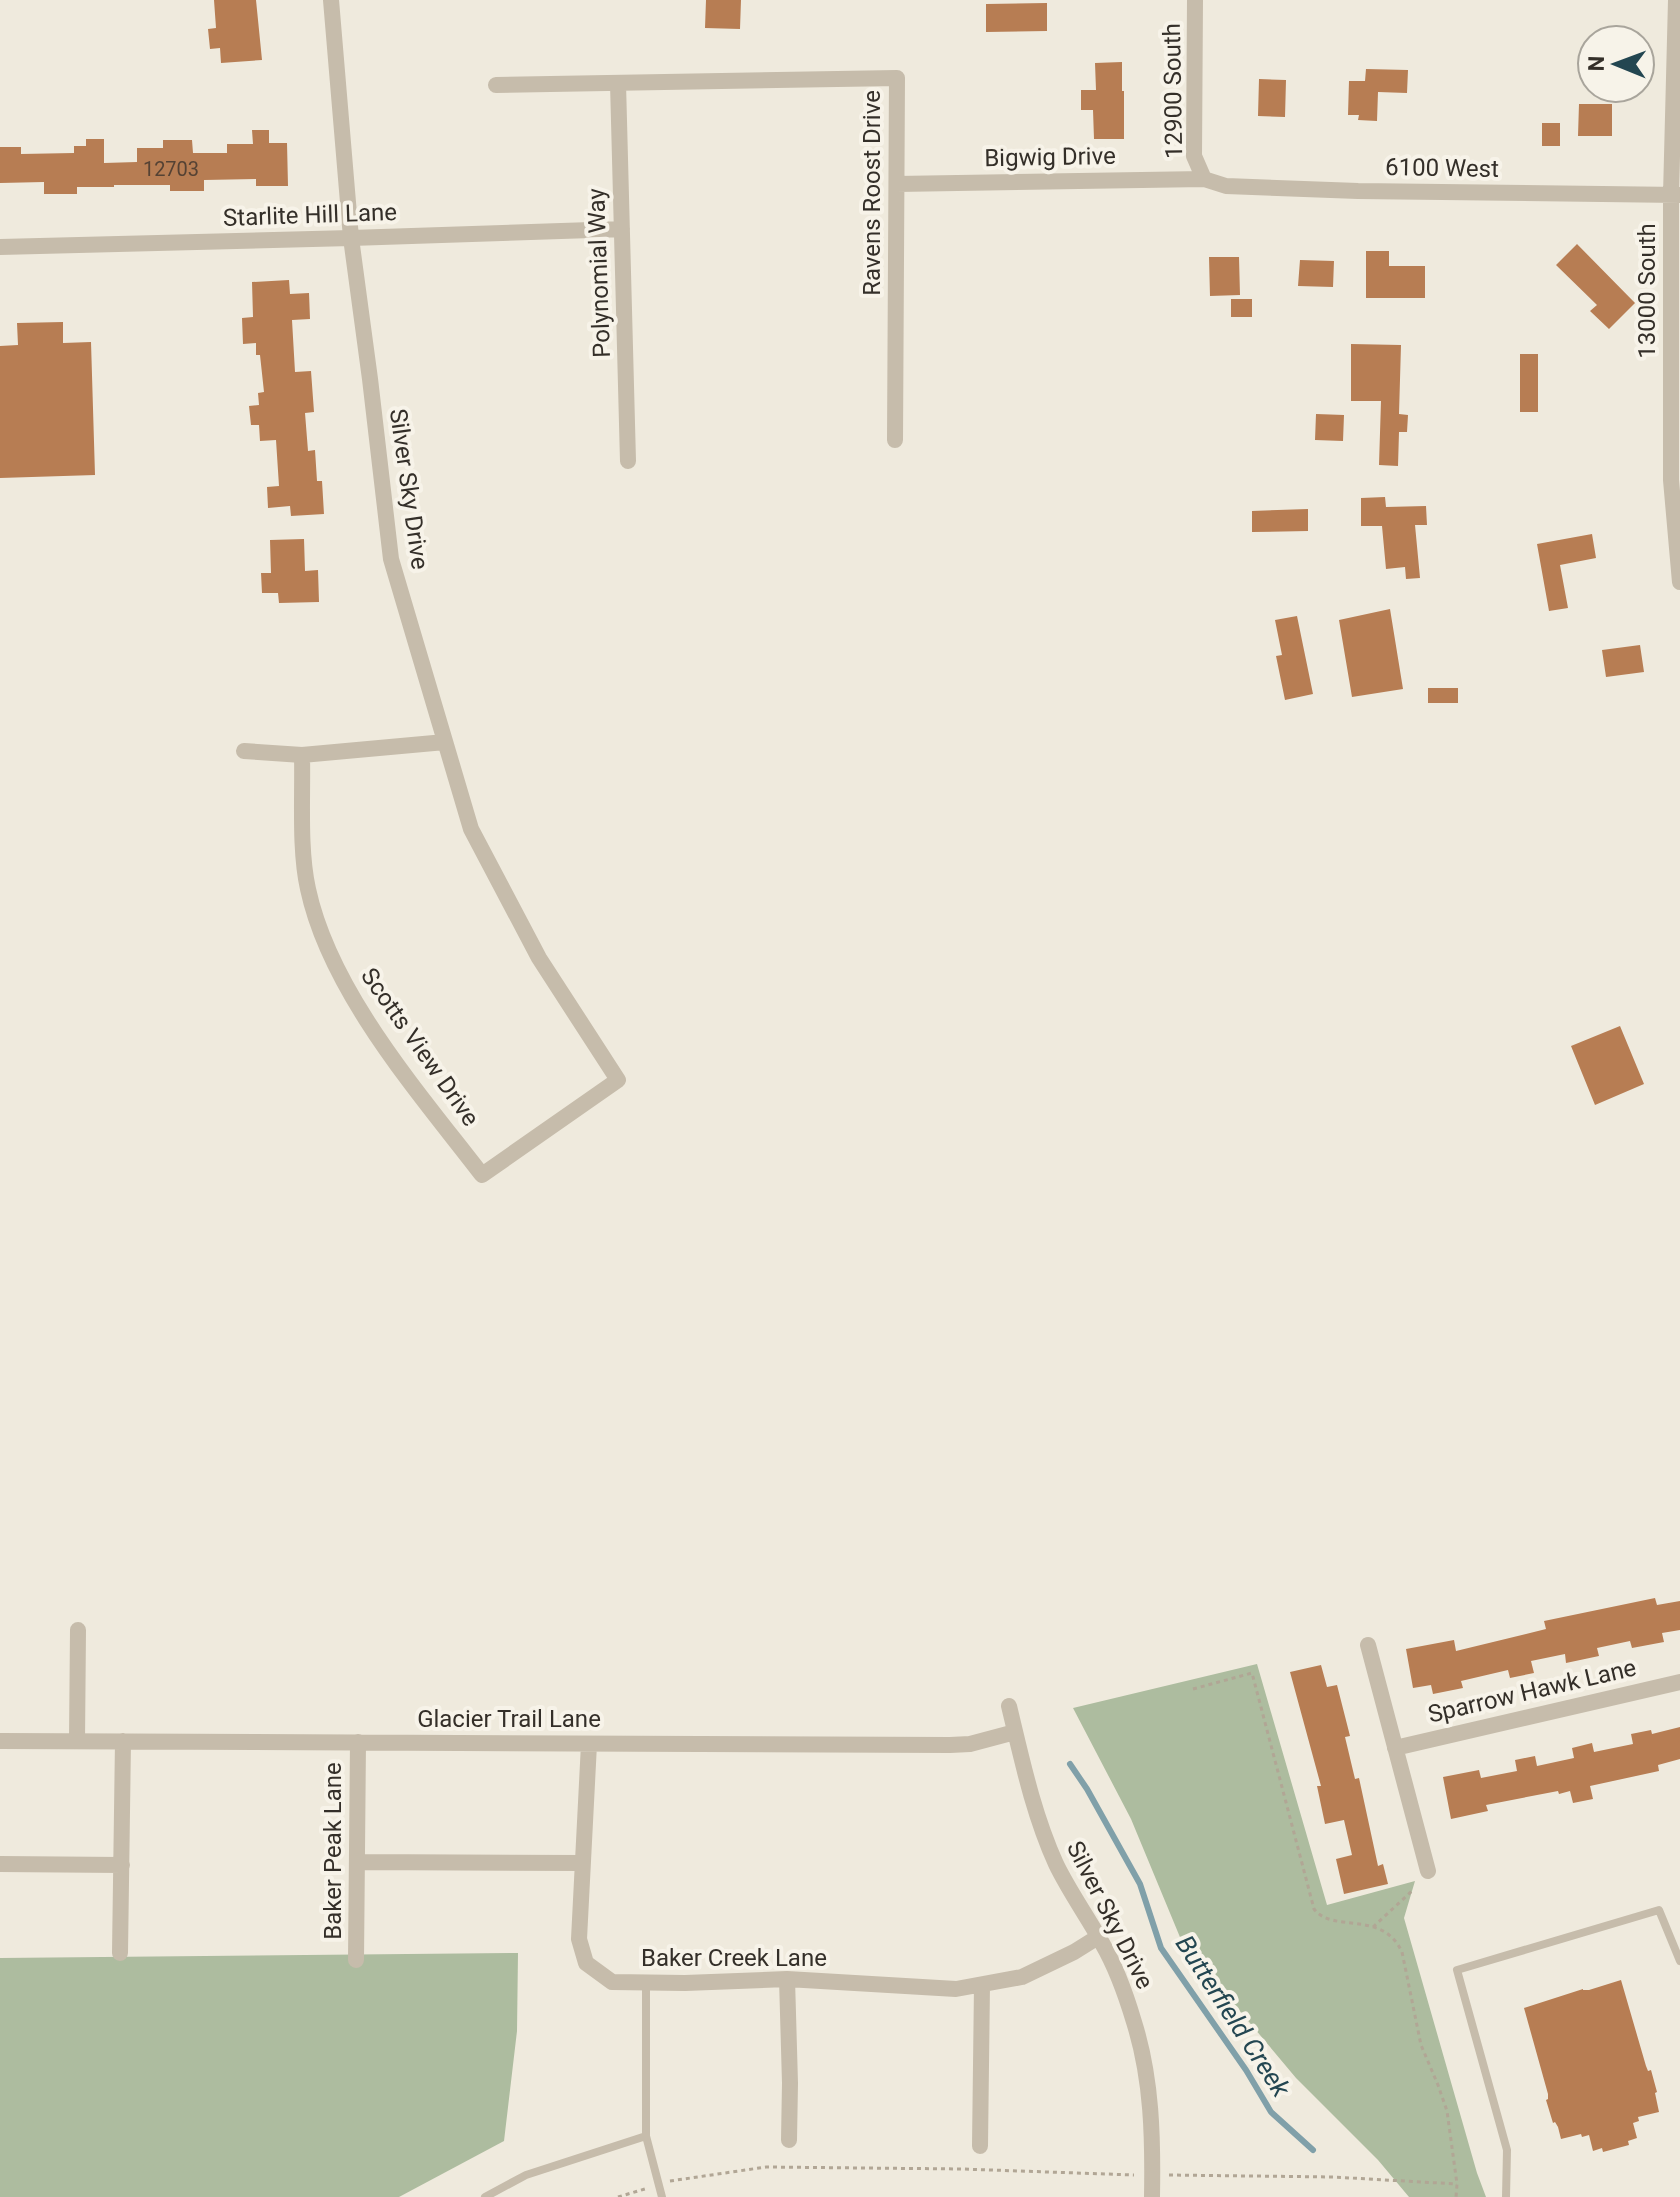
<svg xmlns="http://www.w3.org/2000/svg" width="1680" height="2197" viewBox="0 0 1680 2197" font-family="Roboto,sans-serif">
<style>
.green{fill:#adbc9f}
.lines{fill:none;stroke-linecap:round;stroke-linejoin:round}
.stream{stroke:#80a0a9;stroke-width:6}
.building{fill:#b77d53}
.path{stroke:#b1a695;stroke-width:3;stroke-dasharray:4 4;stroke-linecap:butt}
.service{stroke:#c6bcab;stroke-width:8}
.minor{stroke:#c6bcab;stroke-width:16}
.labels{text-anchor:middle;dominant-baseline:central;stroke-width:8;stroke-linejoin:round;paint-order:stroke}
.number-label{font-size:20px;fill:#554234}
.street-label{font-size:24px;fill:#342f29;stroke:#f7f3e9}
.water-label{font-size:26px;font-style:italic;fill:#234651;stroke:#f7f3e9}
</style>
<rect width="100%" height="100%" fill="#efeadd"/>
<path class="green" d="M1257,1664L1327,1905L1415,1881L1404,1918L1477,2173L1486,2197H1409L1378,2160L1296,2078L1182,1942L1131,1819L1073,1708Z
M518,1953L517,2031L504,2141L399,2197H0V1958Z"/>
<g class="lines">
<path class="stream" d="M1070,1764L1087,1789L1140,1884L1161,1948L1246,2070L1271,2112L1313,2150"/>
</g>
<path class="building" d="M214,0H256L262,60L221,63L220,48L210,49L208,29L216,28Z
M706,0H741L740,29L705,28Z
M1047,3V31L986,32V4Z
M1122,62V91H1124V139H1094L1093,110H1081V90H1096L1095,63Z
M1366,69L1408,70L1407,93L1378,92L1377,121L1358,120L1359,115H1348L1349,81H1365Z
M1259,79L1286,80L1285,117L1258,116Z
M1579,104H1612V136H1578Z
M1542,123H1560V146H1542Z
M252,130H269V143H287L288,186H256V179L204,180V191H170V185H114V187H77V194H44V182L0,183V147H21V154L74,153V146H86V139H104V163L137,162V148H163V140H192L193,153H227V144H253Z
M1577,244L1635,303L1609,329L1590,311L1597,305L1556,265Z
M1366,251H1389V266H1425V298H1366Z
M1209,257H1239L1240,295L1210,296Z
M1300,260L1334,261L1333,287L1298,286Z
M289,280L290,294L309,293L310,319L292,320L295,372L311,371L314,412L305,413L308,451L315,450L317,481H322L324,514L291,516L290,506L268,508L267,487L279,486L276,440L260,441L259,425H251L249,406L259,405L258,393L264,392L260,355H256V343L243,344L242,318L253,317L252,282Z
M1231,299H1252V317H1231Z
M63,322V343L91,342L95,475L0,478V346L18,345L17,323Z
M1351,344L1401,345L1399,414L1408,415L1407,432H1399L1398,466L1379,465L1381,401H1351Z
M1520,354H1538V412H1520Z
M1316,414L1344,415L1343,441L1315,440Z
M1385,497L1386,507L1426,506L1427,525H1415L1420,578L1406,579L1405,567L1386,569L1382,526H1361V498Z
M1308,509V531L1252,532V511Z
M1592,534L1596,558L1560,565L1568,608L1549,611L1537,544Z
M304,539L305,571L318,570L319,602L279,603L278,593H262L261,573H271L270,540Z
M1390,609L1403,689L1352,697L1339,620Z
M1297,616L1313,694L1285,700L1276,656L1282,655L1275,620Z
M1640,645L1644,672L1606,677L1602,650Z
M1428,688H1458V703H1428Z
M1620,1026L1644,1084L1595,1105L1571,1046Z
M1655,1598L1657,1605L1680,1601V1630L1662,1633L1664,1642L1632,1648L1630,1641L1597,1648L1599,1656L1566,1663L1565,1654L1531,1661L1534,1673L1510,1678L1508,1670L1461,1681L1463,1688L1433,1694L1431,1685L1413,1688L1406,1649L1454,1640L1456,1651L1546,1629L1544,1621Z
M1321,1665L1327,1687L1337,1685L1350,1736L1345,1737L1355,1779L1359,1778L1378,1866L1383,1864L1388,1884L1344,1894L1336,1859L1352,1855L1344,1820L1325,1824L1317,1786H1321L1290,1672Z
M1680,1727V1759L1658,1765L1659,1771L1590,1786L1593,1799L1573,1803L1570,1791L1559,1794L1558,1791L1486,1805L1488,1811L1451,1819L1443,1777L1479,1770L1481,1778L1517,1771L1515,1760L1535,1756L1537,1766L1574,1758L1572,1748L1592,1743L1594,1752L1633,1744L1631,1734L1651,1730L1652,1734Z
M1621,1980L1646,2066L1648,2071L1651,2070L1657,2092L1655,2093L1659,2112L1638,2117L1639,2121L1633,2123L1637,2138L1628,2141L1629,2145L1603,2152L1602,2148L1593,2151L1589,2135L1582,2137L1581,2134L1561,2139L1558,2127L1555,2122L1553,2123L1546,2100L1548,2099V2094L1524,2008L1583,1989V1990H1589Z"/>
<g class="lines">
<path class="path" d="M1193,1689L1252,1673L1314,1909C1333,1934 1382,1909 1402,1952L1421,2045L1438,2085L1447,2111L1457,2184L1456,2197
M1373,1927L1413,1890
M1169,2175L1333,2177L1457,2184
M670,2181L766,2167L962,2169L1134,2175
M618,2197L648,2188"/>
<path class="service" d="M646,1983V2136
M485,2197L526,2175L646,2136L662,2197
M1506,2197L1507,2150L1457,1970L1659,1910L1680,1961"/>
<path class="minor" d="M1195,0L1194,156L1204,179
M1676,0L1671,195V480L1680,582
M618,83L628,461
M496,85L897,78L895,440
M897,184L1204,179L1226,186L1358,191L1680,195
M0,247L351,238L622,229
M244,751L302,755L445,742
M302,755C303,796 299,849 308,889C330,992 419,1093 482,1175L618,1080L539,958L471,829L391,559L370,379L351,238L331,0
M1368,1645L1428,1871
M1009,1706C1022,1760 1033,1813 1056,1864C1069,1891 1087,1916 1102,1943C1116,1967 1126,1995 1134,2022C1152,2079 1153,2138 1152,2197
M0,1741L950,1745L970,1744L1015,1732
M77,1741L78,1630
M589,1744L579,1939L586,1963L612,1982L685,1983L787,1979L956,1989L1022,1977L1074,1952L1098,1937
M1395,1748L1680,1682
M357,1862L582,1863
M0,1864L122,1865
M120,1953L123,1741
M356,1960L358,1742
M787,1979L790,2083L789,2140
M980,2146L982,1985"/>
</g>
<g class="labels">
<g class="number-label">
<text x="171" y="169">12703</text>
</g>
<g class="street-label">
<text transform="translate(1173 91) rotate(-91)">12900 South</text>
<text transform="translate(1050 157) rotate(-1)">Bigwig Drive</text>
<text transform="translate(1442 168) rotate(1)">6100 West</text>
<text transform="translate(872 193) rotate(-90)">Ravens Roost Drive</text>
<text transform="translate(310 215) rotate(-2)">Starlite Hill Lane</text>
<text transform="translate(599 273) rotate(-92)">Polynomial Way</text>
<text transform="translate(1647 291) rotate(-90)">13000 South</text>
<text transform="translate(409 489) rotate(82)">Silver Sky Drive</text>
<text transform="translate(420 1047) rotate(55)">Scotts View Drive</text>
<text transform="translate(1532 1691) rotate(-13)">Sparrow Hawk Lane</text>
<text x="509" y="1719">Glacier Trail Lane</text>
<text transform="translate(333 1851) rotate(-90)">Baker Peak Lane</text>
<text transform="translate(1110 1915) rotate(63)">Silver Sky Drive</text>
<text x="734" y="1958">Baker Creek Lane</text>
</g>
<g class="water-label">
<text transform="translate(1233 2016) rotate(57)">Butterfield Creek</text>
</g>
</g>
<g transform="translate(1616 64) rotate(271)"><circle r="38" fill="#f7f3e9" stroke="#a9a59c" stroke-width="2"/>
<path d="M0-6L14 30L0 20L-14 30Z" fill="#234651"/>
<text y="-12" font-size="22" font-weight="bold" text-anchor="middle" fill="#342f29">N</text>
</g>
</svg>
